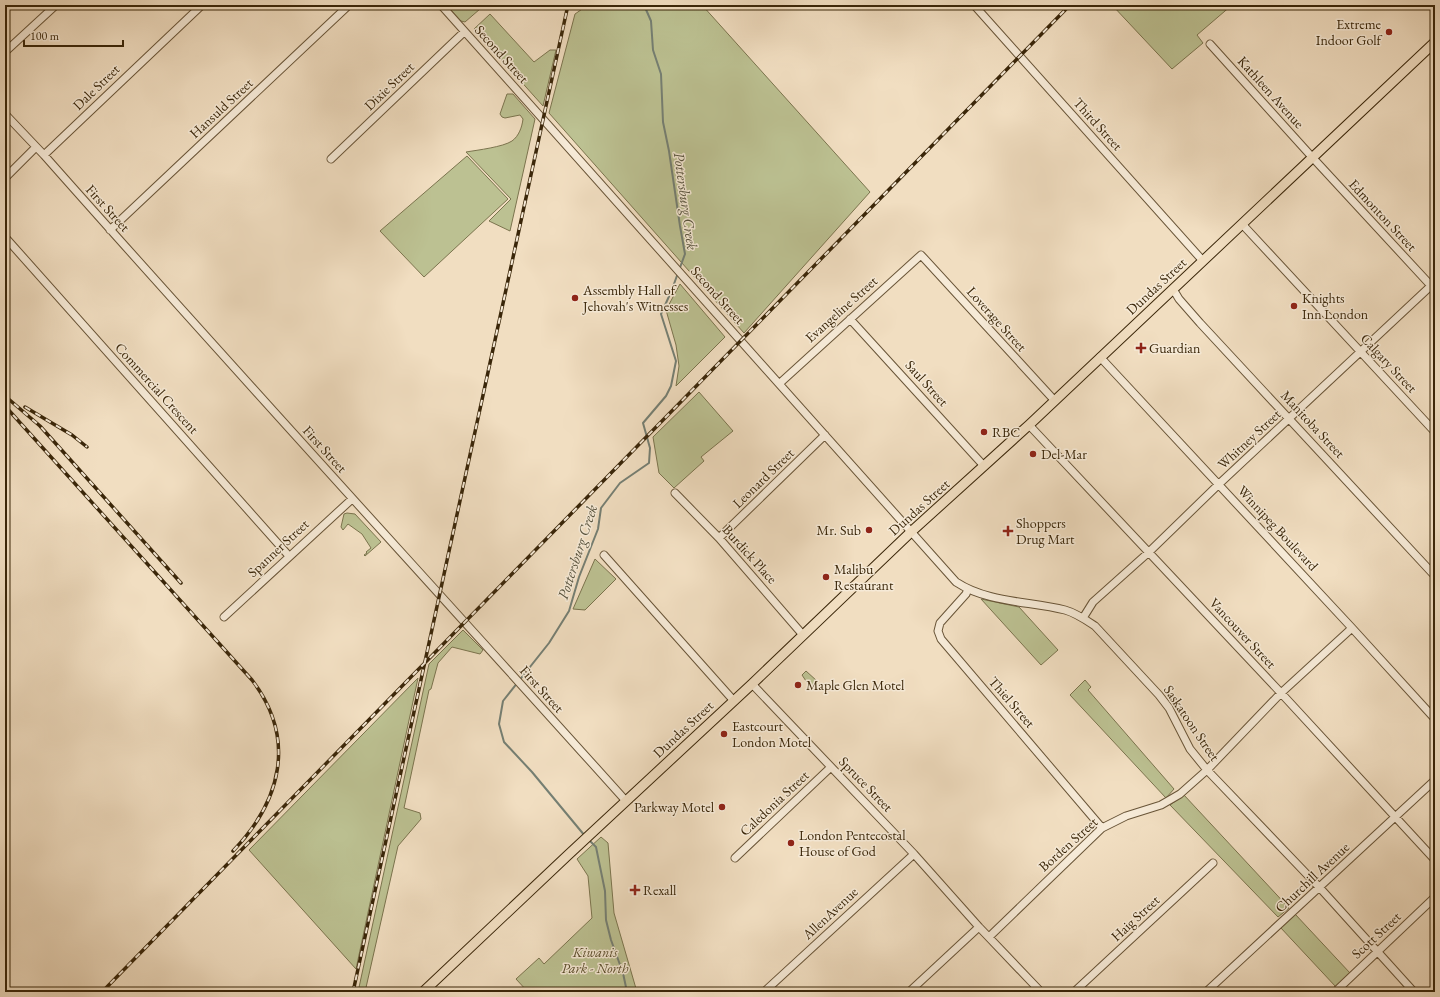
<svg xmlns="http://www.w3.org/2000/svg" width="1440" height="997" viewBox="0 0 1440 997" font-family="'EB Garamond',serif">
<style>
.green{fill:#bcc192;stroke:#7b744e}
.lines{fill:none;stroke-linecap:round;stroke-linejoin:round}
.stream{stroke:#757f73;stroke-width:2}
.minor-casing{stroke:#685437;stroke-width:9}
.major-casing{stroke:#3a2609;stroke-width:11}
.minor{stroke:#f6ead7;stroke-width:7}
.major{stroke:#f1dec1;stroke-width:9}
.rail-casing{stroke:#3a2609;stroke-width:3.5}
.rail{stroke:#f6ead7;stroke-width:2;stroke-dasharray:6;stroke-linecap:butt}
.poi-dot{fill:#8f2418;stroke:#f6ead7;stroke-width:1.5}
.labels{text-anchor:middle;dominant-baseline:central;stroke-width:3;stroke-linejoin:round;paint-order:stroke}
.poi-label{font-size:14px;fill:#3a2609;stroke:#f6ead7;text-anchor:start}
.street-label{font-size:14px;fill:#3a2609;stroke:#f6ead7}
.park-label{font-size:14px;font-style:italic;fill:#5a4d2b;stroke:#f6ead7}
.water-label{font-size:15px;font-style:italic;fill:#57533e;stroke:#f6ead7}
</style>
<rect width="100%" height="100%" fill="#f1dec1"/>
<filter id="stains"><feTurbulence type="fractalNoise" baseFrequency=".005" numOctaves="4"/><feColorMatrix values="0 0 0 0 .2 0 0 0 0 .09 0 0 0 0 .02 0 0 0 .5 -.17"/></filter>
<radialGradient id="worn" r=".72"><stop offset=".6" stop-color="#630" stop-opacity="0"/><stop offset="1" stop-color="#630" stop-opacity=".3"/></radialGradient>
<path class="green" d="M446,5H482L484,8L480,9L465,22L461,21Z
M588,5H702L870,192L744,333L549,113L575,14Z
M1112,5H1232L1197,35L1203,43L1172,69Z
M490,14L534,62L550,50H556L543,106L474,29Z
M507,94H513L535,119L510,231L489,221L511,199L466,152C478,150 503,147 512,141C519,136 522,127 523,119L520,115L505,118L502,117L500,114Z
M467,156L508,199L424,277L380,231Z
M680,284L725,337L676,386L679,366L676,345L666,310Z
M699,392L733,431L701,457L704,461L674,488L659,473L653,437Z
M347,513L355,514L381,542L365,556L364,555L367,553L366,552L371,548L362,534L348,524L343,530L341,527L344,514Z
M595,559L616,579L585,610L573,609Z
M981,599L1019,607L1058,650L1041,665Z
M463,630L483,650L480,654L452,647L438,663L431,689L429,690L404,808L420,813L421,819L398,846L365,992H358L429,664Z
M806,671L817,681L810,687L802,675Z
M418,678L356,969L249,850Z
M1085,680L1091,687L1088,690L1174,789L1166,798L1070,695Z
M1184,795L1289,908L1278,917L1170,805Z
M601,837L608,843L614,913L637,992H528L516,979L539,958L544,964L592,918L588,876L577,859Z
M1295,914L1350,973L1336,987L1280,927Z"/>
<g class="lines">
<path class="stream" d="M585,836L532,772L504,742L499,724L503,701L549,643L569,611L579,577L598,529L601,508L620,483L649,463L650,448L643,423L666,396L671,386L676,361L661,314L671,292L685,254L680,226L669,151L663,122L661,74L653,50L651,21L644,5
M588,839L596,847L605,891L606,920L611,940L623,973L627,992"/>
<g class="minor-casing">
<path id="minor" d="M441,5L956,582C988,603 1029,601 1065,610C1076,613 1086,620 1095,626L1159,695L1169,708L1190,749L1207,770L1320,888L1414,992
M974,5L1203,261
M1210,44L1312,157L1435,290
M5,52L56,5
M5,114L44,155C236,372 432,585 626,801
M44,155L202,5
M331,159L464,32
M5,178L36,147
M1242,224L1435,432
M110,230L349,5
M5,237L289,556
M1173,289L1179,299L1200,323L1435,576
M850,319L984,466
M1100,357L1352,628L1435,719
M780,383L921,255L1055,401
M1029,425L1281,693L1435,860
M675,493L719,538L803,635
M719,538L825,435
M604,555L734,701
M968,589L966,594L940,623L938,631L941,639L1102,828
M224,617L352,499
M1083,618L1093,602L1149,552L1219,484L1435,282
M752,684L914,854L979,927L1041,992
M735,858L831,767
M989,937L1102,828L1126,816L1161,805L1180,794L1207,770L1281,693L1352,628
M764,992L914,854
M909,992L979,927
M1074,992L1213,863
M1206,992L1435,780
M1335,992L1435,897"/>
</g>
<g class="major-casing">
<path id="major" d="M423,992L568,855L752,684L912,531L1029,425L1435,42"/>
</g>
<use href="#minor" class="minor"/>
<use href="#major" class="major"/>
<g class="rail-casing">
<path id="rail" d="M5,396L40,426L181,583
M5,406L252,680C297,739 281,801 233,851
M25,407L72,435L87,447
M102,992L1070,5
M353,992L568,5"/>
</g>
<use href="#rail" class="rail"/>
</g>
<g class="poi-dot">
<circle cx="1389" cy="32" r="4"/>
<circle cx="575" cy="298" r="4"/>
<circle cx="1294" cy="306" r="4"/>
<path d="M1139 342h4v4h4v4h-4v4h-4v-4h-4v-4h4z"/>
<circle cx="984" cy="432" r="4"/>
<circle cx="1033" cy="454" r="4"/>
<circle cx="869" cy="530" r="4"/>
<path d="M1006 525h4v4h4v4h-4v4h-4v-4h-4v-4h4z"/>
<circle cx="826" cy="577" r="4"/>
<circle cx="798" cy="685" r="4"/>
<circle cx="724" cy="734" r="4"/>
<circle cx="722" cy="807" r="4"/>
<circle cx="791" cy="843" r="4"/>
<path d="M633 884h4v4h4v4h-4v4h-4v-4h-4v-4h4z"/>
</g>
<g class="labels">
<g class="poi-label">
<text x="1381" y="24" text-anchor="end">Extreme<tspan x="1381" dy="16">Indoor Golf</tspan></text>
<text x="583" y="290">Assembly Hall of<tspan x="583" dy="16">Jehovah's Witnesses</tspan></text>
<text x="1302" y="298">Knights<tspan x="1302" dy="16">Inn London</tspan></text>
<text x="1149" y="348">Guardian</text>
<text x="992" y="432">RBC</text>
<text x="1041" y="454">Del-Mar</text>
<text x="1016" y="523">Shoppers<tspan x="1016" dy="16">Drug Mart</tspan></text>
<text x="861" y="530" text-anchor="end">Mr. Sub</text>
<text x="834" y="569">Malibu<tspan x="834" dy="16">Restaurant</tspan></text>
<text x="806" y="685">Maple Glen Motel</text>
<text x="732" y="726">Eastcourt<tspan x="732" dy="16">London Motel</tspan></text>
<text x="714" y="807" text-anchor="end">Parkway Motel</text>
<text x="799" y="835">London Pentecostal<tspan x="799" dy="16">House of God</tspan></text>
<text x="643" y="890">Rexall</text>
</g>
<g class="street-label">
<text transform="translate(502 54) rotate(48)">Second Street</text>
<text transform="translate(389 86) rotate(-44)">Dixie Street</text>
<text transform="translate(96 87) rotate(-44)">Dale Street</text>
<text transform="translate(1271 92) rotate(48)">Kathleen Avenue</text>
<text transform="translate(221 108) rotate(-43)">Hansuld Street</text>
<text transform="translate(1098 124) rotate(48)">Third Street</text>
<text transform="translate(108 208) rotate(48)">First Street</text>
<text transform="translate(1383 215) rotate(47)">Edmonton Street</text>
<text transform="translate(1156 286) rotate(-43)">Dundas Street</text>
<text transform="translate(718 295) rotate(48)">Second Street</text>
<text transform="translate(841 309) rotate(-42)">Evangeline Street</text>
<text transform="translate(997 319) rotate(48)">Loverage Street</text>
<text transform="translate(1389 363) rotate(47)">Calgary Street</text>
<text transform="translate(927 383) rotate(48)">Saul Street</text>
<text transform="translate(157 388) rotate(48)">Commercial Crescent</text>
<text transform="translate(1313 424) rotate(47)">Manitoba Street</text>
<text transform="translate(1249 439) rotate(-43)">Whitney Street</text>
<text transform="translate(325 449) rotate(48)">First Street</text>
<text transform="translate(763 478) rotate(-44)">Leonard Street</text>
<text transform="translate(919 507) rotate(-42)">Dundas Street</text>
<text transform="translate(1278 528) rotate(47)">Winnipeg Boulevard</text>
<text transform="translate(278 548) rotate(-43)">Spanner Street</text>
<text transform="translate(750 554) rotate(48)">Burdick Place</text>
<text transform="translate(1243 633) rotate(47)">Vancouver Street</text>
<text transform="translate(542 689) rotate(48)">First Street</text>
<text transform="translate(1012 702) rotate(49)">Thiel Street</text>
<text transform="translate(1192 723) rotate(56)">Saskatoon Street</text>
<text transform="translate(683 729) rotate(-43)">Dundas Street</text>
<text transform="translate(866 784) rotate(46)">Spruce Street</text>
<text transform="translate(774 803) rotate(-43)">Caledonia Street</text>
<text transform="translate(1068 844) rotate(-42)">Borden Street</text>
<text transform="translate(1312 877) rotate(-43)">Churchill Avenue</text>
<text transform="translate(830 913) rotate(-43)">AllenAvenue</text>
<text transform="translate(1135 918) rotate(-43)">Haig Street</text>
<text transform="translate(1376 935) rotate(-43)">Scott Street</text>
</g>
<g class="park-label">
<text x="595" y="952">Kiwanis<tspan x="595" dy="16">Park - North</tspan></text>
</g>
<g class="water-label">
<text transform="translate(686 201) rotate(82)">Pottersburg Creek</text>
<text transform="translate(577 552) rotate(-72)">Pottersburg Creek</text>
</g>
</g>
<rect width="1440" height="997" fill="none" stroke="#f1dec1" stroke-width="20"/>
<rect x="6" y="6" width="1428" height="985" fill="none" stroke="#3a2609" stroke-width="2"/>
<rect x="10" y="10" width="1420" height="977" fill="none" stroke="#3a2609"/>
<path d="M24 40v6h99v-6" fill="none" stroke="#3a2609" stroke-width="2"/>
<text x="30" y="40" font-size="12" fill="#3a2609" stroke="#f6ead7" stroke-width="3" paint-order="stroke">100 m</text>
<rect width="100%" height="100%" filter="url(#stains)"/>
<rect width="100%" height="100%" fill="url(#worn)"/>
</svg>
